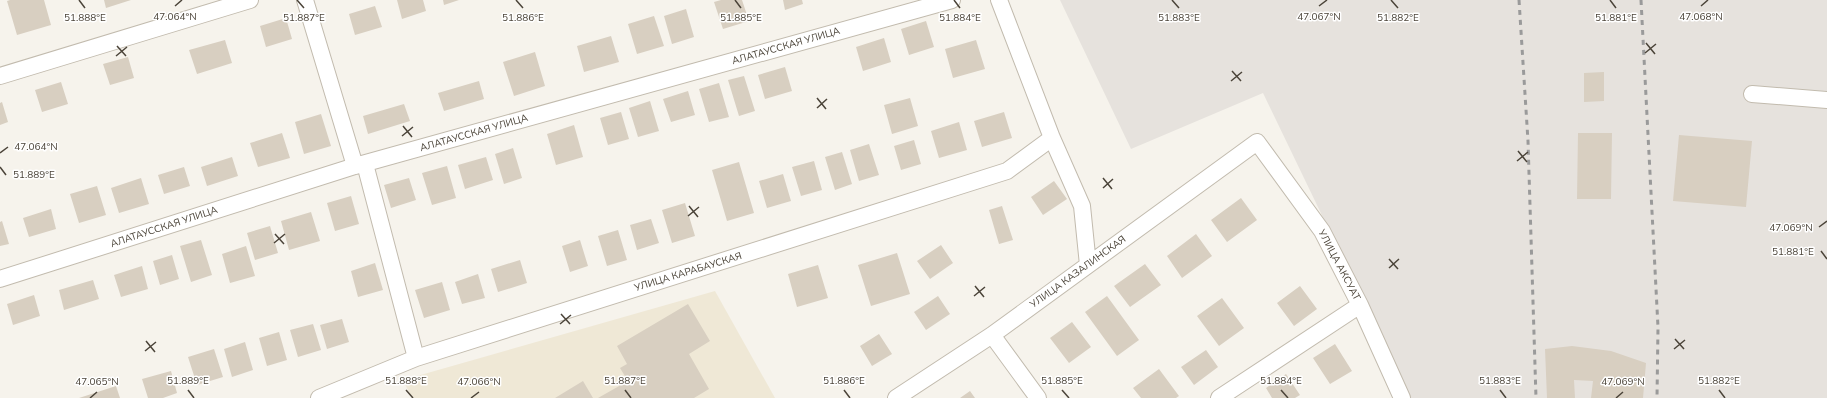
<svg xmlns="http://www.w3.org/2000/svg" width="1827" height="398" viewBox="0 0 1827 398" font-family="'Nunito Sans',sans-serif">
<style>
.industrial{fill:#e6e2dd}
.education{fill:#efe8d6}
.building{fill:#d8cfc1}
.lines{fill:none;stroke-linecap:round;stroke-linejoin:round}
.minor-casing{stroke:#c2bbae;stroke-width:18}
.minor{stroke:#fff;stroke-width:16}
.rail{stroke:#9a9a9a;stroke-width:3;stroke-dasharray:5 5;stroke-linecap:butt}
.ticks{fill:none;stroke:#4b4439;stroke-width:1.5}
.labels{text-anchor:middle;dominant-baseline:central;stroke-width:3;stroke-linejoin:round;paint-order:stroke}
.street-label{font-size:10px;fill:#4b4439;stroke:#fff}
.ticks-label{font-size:10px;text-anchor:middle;fill:#4b4439;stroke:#fff;stroke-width:3;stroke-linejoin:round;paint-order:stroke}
</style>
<rect width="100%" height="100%" fill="#f6f3ec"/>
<path class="industrial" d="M1060,0H1827V398H1410L1263,93L1131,149Z"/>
<path class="education" d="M715,291L775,398H412L403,380Z"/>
<path class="building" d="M10,0H44L51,25L17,35L7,1Z
M104,0H131L106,8Z
M397,0H423L426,11L402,19Z
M443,0H459L444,5Z
M721,0H742L749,21L723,29L714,2Z
M783,0H802L803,4L785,10Z
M375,6L382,27L355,35L349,14Z
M686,9L694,37L672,44L664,16Z
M654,16L664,46L637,54L628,24Z
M286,18L292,39L266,47L260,26Z
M926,21L934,47L909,55L901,29Z
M611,36L619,62L584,72L577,46Z
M884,38L891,62L863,71L856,47Z
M225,40L232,63L197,74L189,50Z
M976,40L985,69L953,78L945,49Z
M535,52L545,86L514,96L503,62Z
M128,57L134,78L110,85L103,64Z
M785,67L792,91L765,99L758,75Z
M1604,72V101L1584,102V73Z
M744,76L755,111L739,116L728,80Z
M479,81L484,99L444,111L438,93Z
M61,82L68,104L42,112L35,90Z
M719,83L729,117L709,122L699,89Z
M688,91L695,115L671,122L663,99Z
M910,98L918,126L892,134L884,105Z
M650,101L659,131L638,137L629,108Z
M2,102L8,122L0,125V103Z
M404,104L410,121L368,134L363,116Z
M621,112L629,139L608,145L600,118Z
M1004,112L1012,138L982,147L974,121Z
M321,114L331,146L304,154L295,122Z
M959,122L967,150L939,158L931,131Z
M574,125L583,157L556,165L547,134Z
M282,133L290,158L258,167L250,143Z
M1578,133H1612L1611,199H1577Z
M1679,135L1752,141L1746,207L1673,201Z
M914,140L921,164L901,170L894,146Z
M869,144L879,175L859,181L850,150Z
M513,148L522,178L504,184L495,154Z
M842,152L852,184L835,190L825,157Z
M232,157L238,176L207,186L201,167Z
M486,157L493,180L465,189L458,165Z
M814,161L822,190L801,196L792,167Z
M739,162L754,213L727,221L712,170Z
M447,166L456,198L432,205L422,173Z
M184,167L190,186L164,194L158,175Z
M783,174L791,201L767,208L759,181Z
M141,178L149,204L119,213L111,188Z
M409,178L416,200L391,208L384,185Z
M1054,181L1067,199L1043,215L1031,197Z
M97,186L106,215L79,223L70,194Z
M351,196L359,224L335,231L327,203Z
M1241,198L1257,220L1227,242L1211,220Z
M685,203L695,236L672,243L662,210Z
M1002,206L1013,240L999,244L989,210Z
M51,209L56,229L29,237L23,218Z
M311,212L320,241L289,250L281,221Z
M651,219L659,243L637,250L630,225Z
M2,221L9,244L0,246V222Z
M270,226L278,253L255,260L247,233Z
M618,230L627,260L607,266L598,236Z
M1196,234L1212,256L1182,278L1167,256Z
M201,240L212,275L191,282L180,246Z
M580,240L588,266L570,272L562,246Z
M941,245L953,263L930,279L917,261Z
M246,246L255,276L230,283L222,254Z
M897,253L910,294L871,306L858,265Z
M172,255L179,279L160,285L153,261Z
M520,260L527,283L498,292L491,269Z
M375,263L383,290L358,297L351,271Z
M1145,264L1161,285L1130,307L1114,286Z
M818,265L828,298L797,307L788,274Z
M142,266L148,289L121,297L114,275Z
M478,274L485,298L462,304L455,282Z
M93,280L99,299L64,310L59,290Z
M442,282L450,310L424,318L415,290Z
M1300,286L1317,309L1294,326L1277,303Z
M34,295L40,316L13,325L7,304Z
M938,296L950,314L926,330L914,312Z
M1107,296L1139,340L1117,356L1085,312Z
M1222,298L1244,328L1219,346L1197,316Z
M688,304L710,341L689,354L709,389L694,398H598L628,381L620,368L627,364L617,346Z
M342,319L349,342L327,349L320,325Z
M1072,322L1091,347L1069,363L1050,338Z
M313,324L321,350L298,357L290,330Z
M279,332L287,360L267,366L259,338Z
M879,334L892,354L872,366L860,346Z
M245,342L253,370L232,377L224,349Z
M1335,344L1352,371L1330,384L1313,358Z
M1572,346L1611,351L1646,363L1643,398H1591L1593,381L1574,380L1575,398H1547L1545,349Z
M214,349L223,377L197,385L188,357Z
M1206,350L1218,367L1194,385L1181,367Z
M1159,369L1179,396L1176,398H1141L1133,388Z
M171,371L177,393L163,398H148L142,379Z
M1286,374L1300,395L1295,398H1272L1266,388Z
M583,381L593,398H555Z
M116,386L120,398H79Z
M970,391L975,398H960Z"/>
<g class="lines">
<g class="minor-casing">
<path id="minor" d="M305,0L355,166
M999,0L1052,138L1082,206L1088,265
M0,76L250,0
M1752,94L1827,100
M365,164L416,358
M0,279L355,166L952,0
M992,335L1038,398
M319,398L416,358L1007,171L1052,138
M896,398L992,335L1257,142L1322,231L1360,305L1402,398
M1219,398L1360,305"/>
</g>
<use href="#minor" class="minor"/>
<path class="rail" d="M1519,0L1528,141L1536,398
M1641,0L1658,327L1657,398"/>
</g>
<path class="ticks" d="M79,0L85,8M297,0L304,8M516,0L523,8M735,0L741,8M954,0L960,8M1172,0L1179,8M1391,0L1398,8M1610,0L1616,8M175,6L182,0M1319,6L1327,0M1701,6L1708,0M1646,43L1655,54M117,46L126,56M1645,53L1656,44M116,56L127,47M1232,71L1241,81M1231,81L1242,72M817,98L826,109M817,108L827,99M403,126L412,137M402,136L413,127M1518,151L1527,162M0,153L8,147M1517,161L1528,152M0,167L6,175M1103,178L1112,189M1103,188L1113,179M689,206L698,217M688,216L699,207M1819,227L1827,221M275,234L284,244M274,243L285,234M1821,251L1827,259M1389,259L1398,269M1389,268L1399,259M975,286L984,297M974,296L985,287M561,314L570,324M560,324L571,315M1675,339L1684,349M146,341L155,352M1674,349L1685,340M145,351L156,342M188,390L194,398M406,390L413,398M625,390L631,398M844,390L850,398M1062,390L1069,398M1281,390L1288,398M1500,390L1506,398M1719,390L1725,398M90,398L97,392M471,398L479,392M1616,398L1623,392"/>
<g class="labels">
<g class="street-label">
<text transform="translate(786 46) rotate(-16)">АЛАТАУССКАЯ УЛИЦА</text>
<text transform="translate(474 133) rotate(-16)">АЛАТАУССКАЯ УЛИЦА</text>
<text transform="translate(164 227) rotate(-18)">АЛАТАУССКАЯ УЛИЦА</text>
<text transform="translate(1339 265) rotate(62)">УЛИЦА АКСУАТ</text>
<text transform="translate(688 272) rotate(-17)">УЛИЦА КАРАБАУСКАЯ</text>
<text transform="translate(1078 272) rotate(-36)">УЛИЦА КАЗАЛИНСКАЯ</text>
</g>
</g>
<g class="ticks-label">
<text x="175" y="20">47.064°N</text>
<text x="1319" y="20">47.067°N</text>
<text x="1701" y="20">47.068°N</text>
<text x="85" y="21">51.888°E</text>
<text x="304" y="21">51.887°E</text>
<text x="523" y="21">51.886°E</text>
<text x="741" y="21">51.885°E</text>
<text x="960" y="21">51.884°E</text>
<text x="1179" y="21">51.883°E</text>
<text x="1398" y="21">51.882°E</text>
<text x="1616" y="21">51.881°E</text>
<text x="36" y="150">47.064°N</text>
<text x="34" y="178">51.889°E</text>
<text x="1791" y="231">47.069°N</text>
<text x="1793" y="255">51.881°E</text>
<text x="188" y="384">51.889°E</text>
<text x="406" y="384">51.888°E</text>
<text x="625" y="384">51.887°E</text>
<text x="844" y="384">51.886°E</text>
<text x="1062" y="384">51.885°E</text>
<text x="1281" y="384">51.884°E</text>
<text x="1500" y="384">51.883°E</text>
<text x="1719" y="384">51.882°E</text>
<text x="97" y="385">47.065°N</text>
<text x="479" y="385">47.066°N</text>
<text x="1623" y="385">47.069°N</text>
</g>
</svg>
